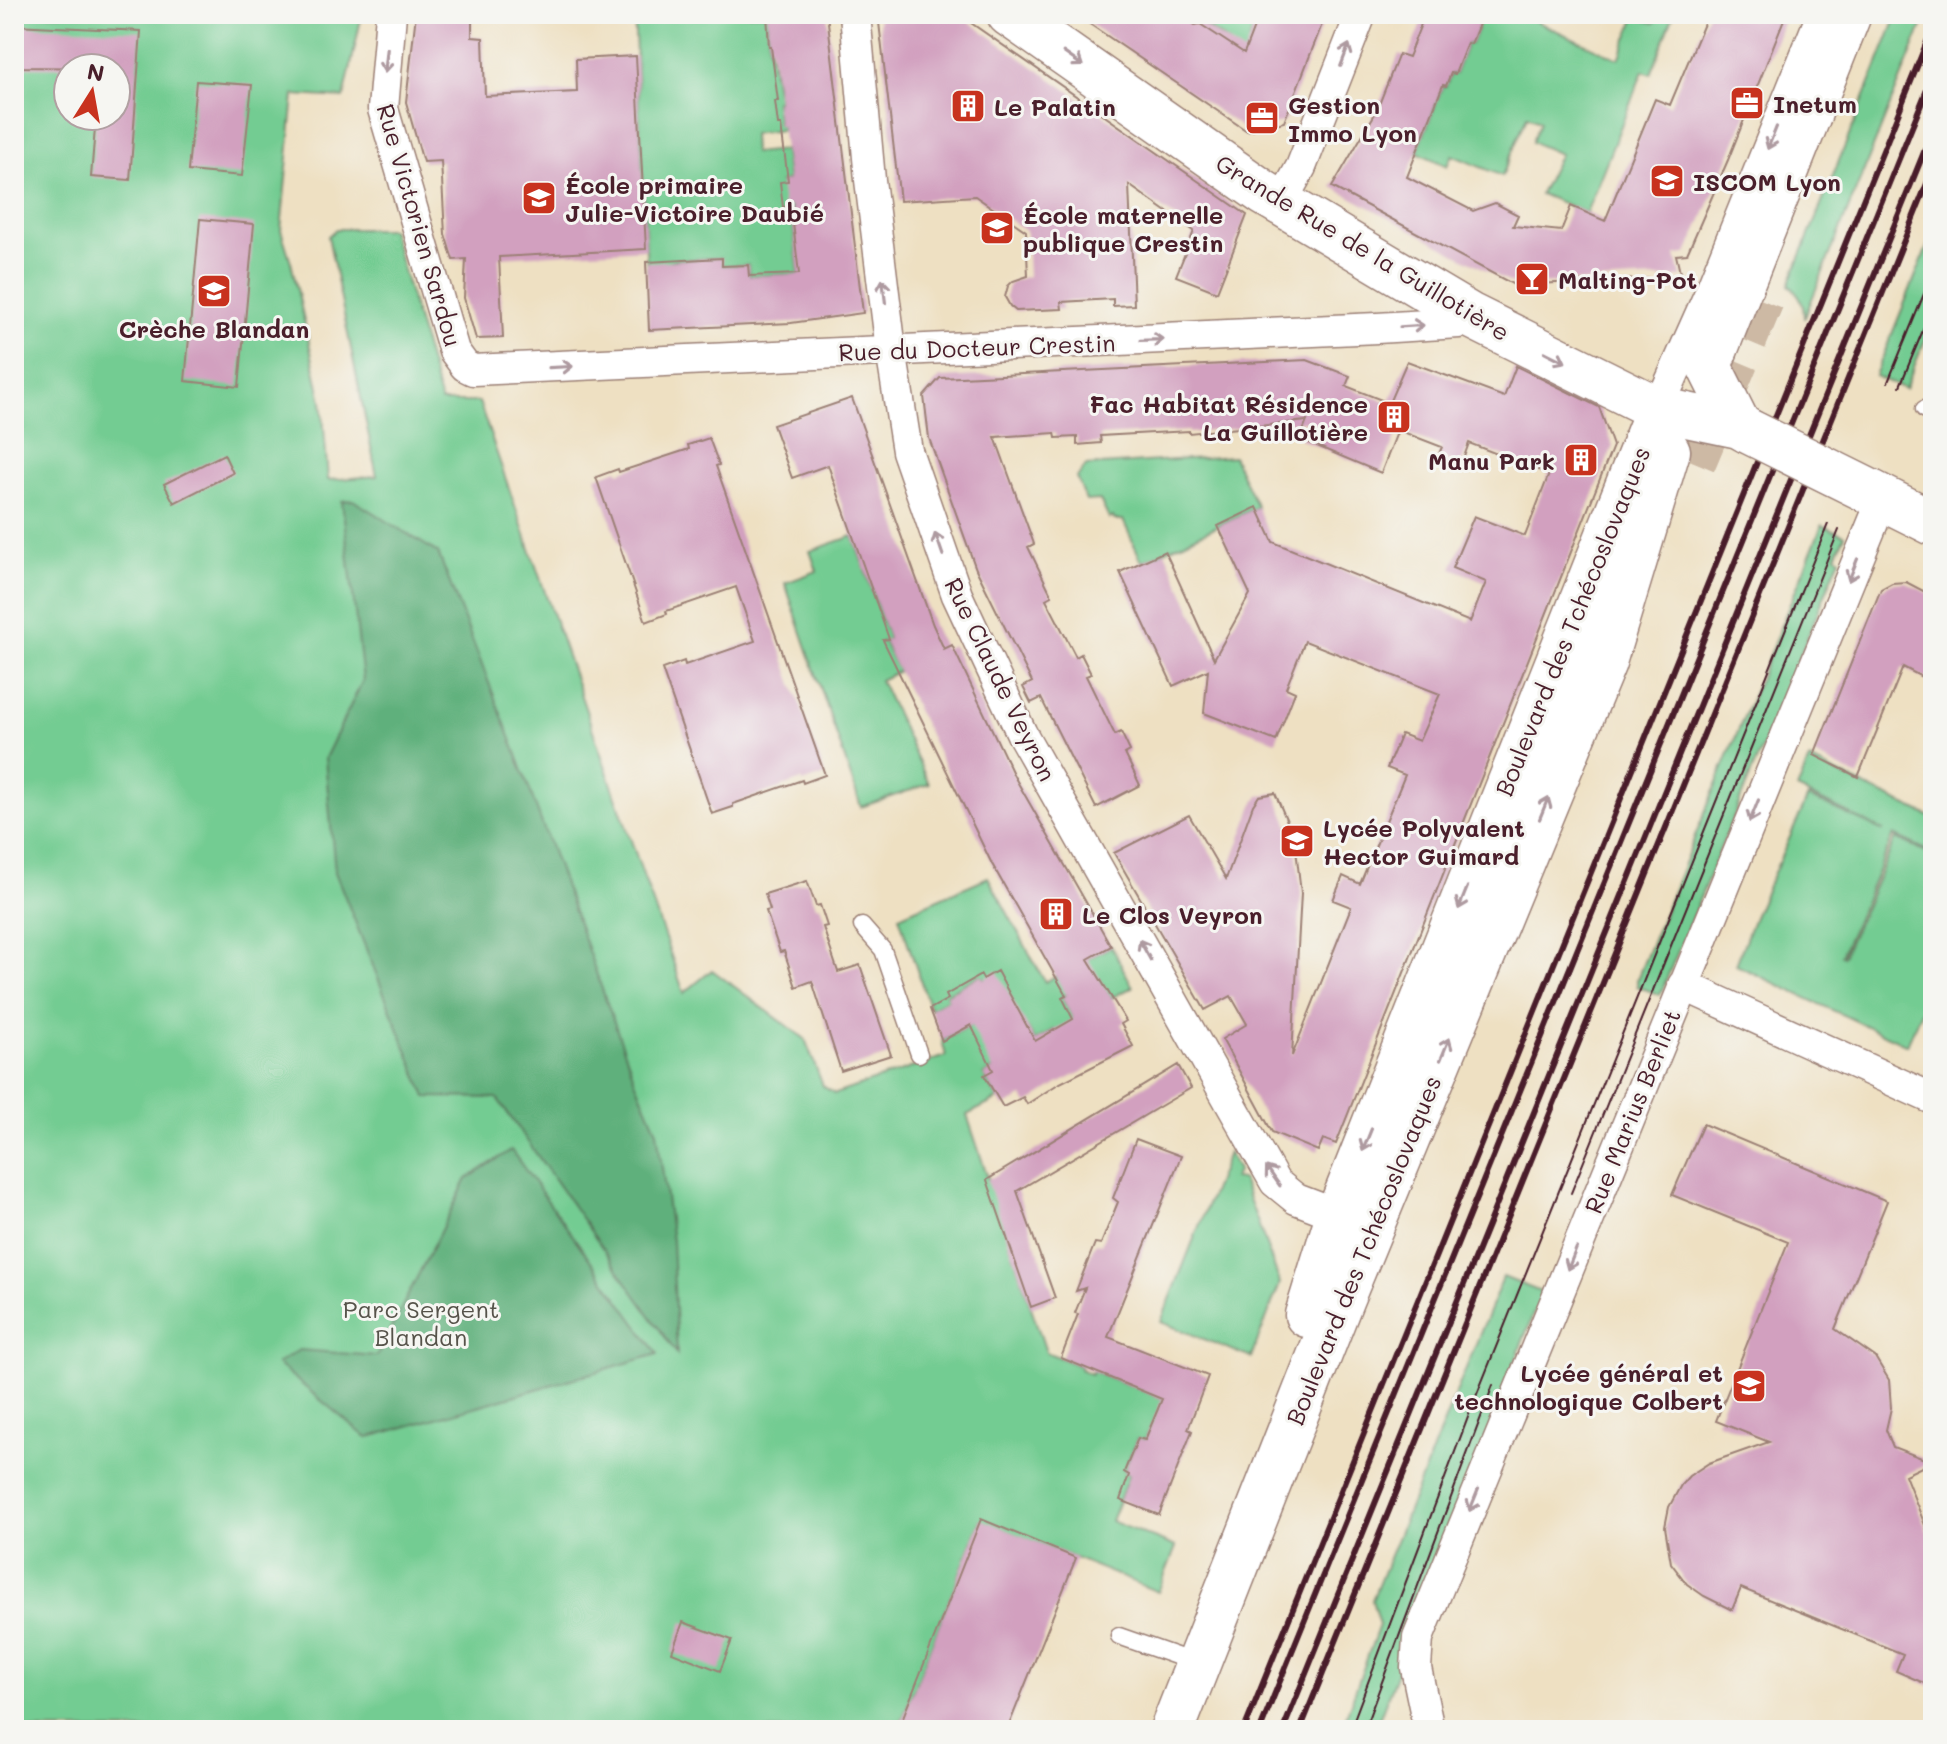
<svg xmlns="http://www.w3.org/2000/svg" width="1947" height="1744" viewBox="0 0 1947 1744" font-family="Mali,sans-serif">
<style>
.green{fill:#73cc92;stroke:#5e765e;stroke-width:2;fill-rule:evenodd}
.forest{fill:#5eb07c;stroke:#546854;stroke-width:2}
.building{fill:#d2a0bf}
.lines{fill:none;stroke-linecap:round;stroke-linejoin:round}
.primary-tunnel{stroke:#cdb9a4;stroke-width:44;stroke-dasharray:44 22;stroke-linecap:butt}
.service-casing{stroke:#9c8076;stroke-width:19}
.minor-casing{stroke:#9c8076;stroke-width:33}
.secondary-casing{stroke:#9c8076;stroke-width:47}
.primary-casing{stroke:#9c8076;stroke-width:47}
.service{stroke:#fff;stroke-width:16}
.minor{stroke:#fff;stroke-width:30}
.secondary{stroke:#fff;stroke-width:44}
.primary{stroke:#fff;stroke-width:44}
.tram{stroke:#4a1f2b;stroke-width:2}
.rail{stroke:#4a1f2b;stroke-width:6}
.secondary-bridge-casing{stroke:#9c8076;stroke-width:47;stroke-linecap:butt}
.secondary-bridge{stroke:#fff;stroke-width:44}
.oneway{stroke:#ae9aa0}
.labels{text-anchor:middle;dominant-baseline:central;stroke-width:6;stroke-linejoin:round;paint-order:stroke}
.poi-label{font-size:24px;font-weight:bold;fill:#4a1f2b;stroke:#f6f6f2;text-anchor:start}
.street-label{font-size:24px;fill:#4a1f2b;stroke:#f6f6f2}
.park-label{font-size:24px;fill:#56534a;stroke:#f6f6f2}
</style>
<rect width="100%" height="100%" fill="#f6f6f2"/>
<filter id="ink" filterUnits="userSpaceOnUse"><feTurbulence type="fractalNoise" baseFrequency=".0125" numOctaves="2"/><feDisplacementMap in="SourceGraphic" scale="16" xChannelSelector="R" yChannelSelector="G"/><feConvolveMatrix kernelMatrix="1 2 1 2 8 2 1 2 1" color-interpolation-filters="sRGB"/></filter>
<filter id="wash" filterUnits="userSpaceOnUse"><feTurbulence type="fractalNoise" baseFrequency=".006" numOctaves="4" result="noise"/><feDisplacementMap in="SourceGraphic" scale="32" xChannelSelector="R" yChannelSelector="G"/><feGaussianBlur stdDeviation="1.8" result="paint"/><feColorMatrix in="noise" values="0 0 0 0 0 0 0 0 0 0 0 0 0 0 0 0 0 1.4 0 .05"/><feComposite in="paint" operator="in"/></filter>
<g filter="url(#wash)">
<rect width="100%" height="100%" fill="#eee0c2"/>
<path class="green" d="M14,14H362L344,98L294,95L281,230L291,262L322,401L328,480L377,476L328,236L336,229H391L441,402H479L684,993L712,970L805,1039L823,1086L835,1094L946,1056L942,1041L1013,1001L980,975L946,994L948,999L930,1009L899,916L988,877L1045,982L1111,946L1133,987L1111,998L1098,977L1062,997L1079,1029L1062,1040L1055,1029L1035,1041L1028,1029L993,1070L984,1075L998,1099L967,1115L1046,1352L1080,1366V1369L1091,1374L1093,1371L1164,1399L1145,1440L1137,1439L1124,1472L1129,1475L1111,1521L1176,1547L1158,1592L981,1520L898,1730H14ZM68,68H116V116H68Z
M634,14H767L769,47L778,101H775L778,124L781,125L782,130L752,134L753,153L784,150L788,181L780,182L791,206L799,274L749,276L748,265L722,266L721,258L673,260L647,271Z
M1187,14H1259L1249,41L1252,52L1232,58L1228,42Z
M1483,14H1520L1619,59L1636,16L1655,23L1659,14H1674L1651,74L1643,71L1586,213L1540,194L1560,154L1532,142L1540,121L1527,116L1502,176L1452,155L1447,166L1417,152L1443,85L1446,86L1451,73L1455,74L1467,43L1471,44Z
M1898,14H1927L1804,319C1804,303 1801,295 1789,285Z
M1933,233V320L1905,389L1875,376Z
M1233,456L1257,507L1142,562L1123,520H1114L1113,517L1109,519L1100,500L1086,501L1077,478L1086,466Z
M1822,525L1845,535L1836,555L1840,558L1660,995L1637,986V979Z
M853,536L889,639L883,641L899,671L880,680L929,784L861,807L785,583L817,571L810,551Z
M1809,760L1933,818V853L1894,835L1841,955L1843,956L1896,838L1933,855V982L1907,1045L1736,965L1754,917L1808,797L1884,831L1797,789Z
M1228,1153L1238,1170L1233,1179L1242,1180L1280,1283L1251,1358L1161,1322Z
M1503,1277L1546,1294L1540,1309L1534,1312L1375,1730H1341L1379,1625L1372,1600Z"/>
<path class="forest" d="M353,500L438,553L516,752L635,1080L657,1131L672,1241L677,1354L497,1098L426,1097L335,872L325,758L363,680L342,501Z
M511,1150L658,1354L367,1438L277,1364L299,1350L377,1356L467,1179Z"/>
<g id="blocks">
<path class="building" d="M416,14H472V37L483,38L485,96L577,92L576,59L636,56L646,249L499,257L503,338L476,339L464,298L466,259L453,260L445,234L441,161L423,162L406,102Z
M767,14H827L863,313L791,323L649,330L646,262L722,258V266L748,265L749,276L799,274L791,206L783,207L780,182L788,181L781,125H778L775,101H778L771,47H769Z
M878,14H958L1247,215L1217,292L1176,276L1194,231L1129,185L1134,305L1113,306V299L1061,302L1062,309L1016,311L1010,306L1005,297L1008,286L1013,281L1028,276L1026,231L975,196L900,201Z
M1075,14H1179L1195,25L1200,24L1244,53L1259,14H1326L1284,122L1247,131Z
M1425,14H1483L1471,44L1467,43L1455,74L1451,73L1446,86L1443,85L1407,177L1473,211L1495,203L1518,215L1513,226L1561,231L1571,206L1605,221L1655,99L1670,105L1708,14H1786L1728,160L1687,254L1676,255L1681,277L1514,285L1332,187L1376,112L1399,54L1408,57Z
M14,25L141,31L130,180L91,177L96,116H116V68L14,67Z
M196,81L252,85L242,176L188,171Z
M200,219L254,224L239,387L185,381Z
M1307,360L1350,376L1346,386L1389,403L1407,361L1504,397L1516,366L1599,407L1613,446L1336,1144L1323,1139L1318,1151L1272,1132L1222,1039L1247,1024L1231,996L1205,1010L1114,853L1189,815L1226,879L1253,805L1259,796L1275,793L1295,840L1301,893L1292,1056L1351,907L1333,900L1343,876L1360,884L1405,775L1387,768L1401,734L1419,741L1440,694L1305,641L1286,688L1295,692L1276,741L1204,713L1208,670L1173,686L1120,572L1165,551L1214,659L1250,594L1218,526L1257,507L1273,542L1470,622L1486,582L1452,568L1474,516L1525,536L1549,474L1469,443L1461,465L1438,456L1442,447L1398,430L1381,473L1300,439L1307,421L1189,433V431L1100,436L1101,443L1077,445V437L1056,438L1055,433L995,437L1034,544L1028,547L1052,596L1046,599L1076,657L1081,654L1091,674L1086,676L1115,735L1121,732L1130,751L1125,754L1140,785L1096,808L1041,698L1031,703L1023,687L1032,682L976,569L929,438L924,396L940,378Z
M852,398L933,625L944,649L952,645L1014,776L1111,946L1088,959L1126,1021L1121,1024L1133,1046L1058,1084L1027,1104L1023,1097L1003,1107L984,1075L993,1070L971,1025L942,1041L930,1009L948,999L946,995L981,975L983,979L997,971L1035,1041L1073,1019L1062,997L1066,995L992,864L883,640L889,639L828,465L792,478L773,425Z
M709,438L719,465L716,466L825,775L803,783L802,780L733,804V807L712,814L662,669L684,661L685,665L755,641L736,587L666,611L667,614L646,622L596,477L618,469L619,472L689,449L688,445Z
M224,454L233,473L174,503L164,484Z
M1906,582L1933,596V683L1903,667L1858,777L1814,755L1881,589L1892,583Z
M807,881L816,906L820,905L827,926L823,927L838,972L860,965L891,1055L841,1071L812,981L796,987L784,951L780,952L766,911L770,910L765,894Z
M1178,1065L1191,1088L1017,1191L1055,1298L1031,1307L987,1180Z
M1703,1124L1887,1201L1835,1329L1875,1357L1889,1380L1891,1408L1886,1430L1893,1447L1932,1462L1905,1475L1933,1545V1687L1896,1671L1903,1654L1741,1588L1732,1610L1704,1596L1687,1584L1671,1563L1665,1527L1669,1507L1681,1485L1689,1476L1709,1463L1769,1442L1716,1421L1788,1242L1672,1195Z
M1136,1139L1181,1156L1108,1337L1208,1376L1188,1429L1192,1431L1159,1515L1120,1500L1129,1475L1124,1472L1138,1438L1145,1440L1162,1399L1061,1358L1078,1314L1075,1313L1085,1288L1076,1291L1095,1243L1101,1244L1118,1202L1113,1198Z
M981,1519L1076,1558L1007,1730H898Z
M683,1622L732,1640L720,1671L672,1652Z"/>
</g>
</g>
<g filter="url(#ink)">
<use href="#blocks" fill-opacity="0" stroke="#9c8076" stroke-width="2"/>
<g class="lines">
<path class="primary-tunnel" d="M1694,462L1769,283"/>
<g class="service-casing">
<path id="service" d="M1924,409L1933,413
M862,926L883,950L919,1054
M1119,1636L1196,1663"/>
</g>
<g class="minor-casing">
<path id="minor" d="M391,14L383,109L454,351L465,366L473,370L1377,328L1459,323L1469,315
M855,14L870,180L891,350L907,451L957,595L1022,734L1275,1182L1296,1199L1338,1215L1353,1224
M1281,203L1301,167L1361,14
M1658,409L1708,297L1822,14
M1683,985L1933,1099
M1429,1730L1416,1668L1418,1638L1883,498"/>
</g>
<g class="secondary-casing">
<path id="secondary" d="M1009,14L1264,193L1469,315L1658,409L1739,426L1748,431
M1871,492L1933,523"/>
</g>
<g class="primary-casing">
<path id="primary" d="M1739,426L1709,366L1849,14
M1307,1315L1338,1215L1658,409
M1172,1730L1342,1298L1604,662L1668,451"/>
</g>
<use href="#service" class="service"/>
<use href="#minor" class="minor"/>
<use href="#secondary" class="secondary"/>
<use href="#primary" class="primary"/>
<path class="tram" d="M1888,382L1933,272
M1900,386L1933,306
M1571,1193L1839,530
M1350,1730L1473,1404L1828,524
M1364,1730L1493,1385"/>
<path class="rail" d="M1244,1730L1933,27
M1260,1730L1933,75
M1283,1730L1933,130
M1300,1730L1933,169"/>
<g class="secondary-bridge-casing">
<path id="secondary-bridge" d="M1748,431L1871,492"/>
</g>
<use href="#secondary-bridge" class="secondary-bridge"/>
</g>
<defs><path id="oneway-shaft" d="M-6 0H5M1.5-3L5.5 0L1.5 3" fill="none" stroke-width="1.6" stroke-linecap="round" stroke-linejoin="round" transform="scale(2)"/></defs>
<g class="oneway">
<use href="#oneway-shaft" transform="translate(1345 55) rotate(-69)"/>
<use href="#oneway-shaft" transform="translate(1073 59) rotate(35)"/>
<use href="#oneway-shaft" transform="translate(386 61) rotate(96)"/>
<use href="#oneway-shaft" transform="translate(1772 138) rotate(112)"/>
<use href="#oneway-shaft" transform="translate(884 291) rotate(-97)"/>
<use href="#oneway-shaft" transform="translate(1412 326) rotate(-4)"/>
<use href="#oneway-shaft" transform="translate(1152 340) rotate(-2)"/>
<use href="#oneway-shaft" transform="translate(1555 357) rotate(27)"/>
<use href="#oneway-shaft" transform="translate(561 367) rotate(-3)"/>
<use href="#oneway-shaft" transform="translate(939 544) rotate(-109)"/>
<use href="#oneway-shaft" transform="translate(1853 570) rotate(112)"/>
<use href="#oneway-shaft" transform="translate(1544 808) rotate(-68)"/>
<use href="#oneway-shaft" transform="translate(1754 811) rotate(112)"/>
<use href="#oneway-shaft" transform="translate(1463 898) rotate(112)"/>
<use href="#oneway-shaft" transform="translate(1145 950) rotate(-119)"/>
<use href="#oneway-shaft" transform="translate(1445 1049) rotate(-68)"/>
<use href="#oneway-shaft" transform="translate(1367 1140) rotate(112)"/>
<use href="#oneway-shaft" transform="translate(1273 1176) rotate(-125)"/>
<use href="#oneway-shaft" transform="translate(1572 1259) rotate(112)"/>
<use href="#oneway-shaft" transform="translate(1474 1500) rotate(112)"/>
</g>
</g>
<defs>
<g id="office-square" transform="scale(1.8)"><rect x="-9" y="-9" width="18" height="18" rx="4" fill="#c8321e" stroke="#f6f6f2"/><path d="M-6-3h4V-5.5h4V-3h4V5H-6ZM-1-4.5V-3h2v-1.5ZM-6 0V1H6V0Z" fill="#fff"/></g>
<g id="building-square" transform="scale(1.8)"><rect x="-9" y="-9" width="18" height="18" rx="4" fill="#c8321e" stroke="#f6f6f2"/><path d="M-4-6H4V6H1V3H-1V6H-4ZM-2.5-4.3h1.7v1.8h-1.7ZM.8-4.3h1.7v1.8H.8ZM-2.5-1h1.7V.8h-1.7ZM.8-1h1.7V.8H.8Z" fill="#fff"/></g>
<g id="university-square" transform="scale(1.8)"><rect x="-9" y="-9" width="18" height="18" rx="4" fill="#c8321e" stroke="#f6f6f2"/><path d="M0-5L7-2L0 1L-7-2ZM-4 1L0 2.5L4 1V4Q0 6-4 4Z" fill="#fff"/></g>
<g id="school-square" transform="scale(1.8)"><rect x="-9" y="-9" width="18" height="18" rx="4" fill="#c8321e" stroke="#f6f6f2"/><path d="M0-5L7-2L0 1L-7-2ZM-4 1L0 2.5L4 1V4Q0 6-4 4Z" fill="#fff"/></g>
<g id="bar-square" transform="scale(1.8)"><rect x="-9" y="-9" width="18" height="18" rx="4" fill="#c8321e" stroke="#f6f6f2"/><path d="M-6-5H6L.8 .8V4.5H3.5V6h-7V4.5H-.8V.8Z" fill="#fff"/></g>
</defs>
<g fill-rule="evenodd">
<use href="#office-square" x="1747" y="103"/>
<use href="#building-square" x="968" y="106"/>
<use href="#office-square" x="1262" y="118"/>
<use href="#university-square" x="1667" y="181"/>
<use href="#school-square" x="539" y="198"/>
<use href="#school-square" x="997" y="228"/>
<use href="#bar-square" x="1532" y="279"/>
<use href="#school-square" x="214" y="291"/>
<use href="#building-square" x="1394" y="417"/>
<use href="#building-square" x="1581" y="460"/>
<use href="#school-square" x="1297" y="841"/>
<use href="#building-square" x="1056" y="914"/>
<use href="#school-square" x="1749" y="1386"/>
</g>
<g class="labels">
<g class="poi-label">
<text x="1773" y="103">Inetum</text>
<text x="1288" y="104">Gestion<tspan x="1288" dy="28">Immo Lyon</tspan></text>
<text x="994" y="106">Le Palatin</text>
<text x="1693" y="181">ISCOM Lyon</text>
<text x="565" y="184">École primaire<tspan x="565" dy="28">Julie-Victoire Daubié</tspan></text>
<text x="1023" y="214">École maternelle<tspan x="1023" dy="28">publique Crestin</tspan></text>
<text x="1558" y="279">Malting-Pot</text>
<text x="214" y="328" text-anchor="middle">Crèche Blandan</text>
<text x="1368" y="403" text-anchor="end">Fac Habitat Résidence<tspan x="1368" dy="28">La Guillotière</tspan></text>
<text x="1555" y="460" text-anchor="end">Manu Park</text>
<text x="1323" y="827">Lycée Polyvalent<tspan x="1323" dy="28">Hector Guimard</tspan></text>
<text x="1082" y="914">Le Clos Veyron</text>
<text x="1723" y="1372" text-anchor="end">Lycée général et<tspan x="1723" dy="28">technologique Colbert</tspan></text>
</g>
<g class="street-label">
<text transform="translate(420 225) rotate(74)">Rue Victorien Sardou</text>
<text transform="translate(1363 247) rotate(31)">Grande Rue de la Guillotière</text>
<text transform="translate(977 347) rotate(-2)">Rue du Docteur Crestin</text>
<text transform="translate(1572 621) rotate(-68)">Boulevard des Tchécoslovaques</text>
<text transform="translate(1001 679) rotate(64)">Rue Claude Veyron</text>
<text transform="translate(1632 1111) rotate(-68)">Rue Marius Berliet</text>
<text transform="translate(1363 1250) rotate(-68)">Boulevard des Tchécoslovaques</text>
</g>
<g class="park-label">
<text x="421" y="1308">Parc Sergent<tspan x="421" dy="28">Blandan</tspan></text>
</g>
</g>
<rect width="1947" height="1744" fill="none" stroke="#f6f6f2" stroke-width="48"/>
<g transform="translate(92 92) rotate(11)"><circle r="38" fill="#f6f6f2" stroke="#b1a0a2" stroke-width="2"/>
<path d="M0-6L14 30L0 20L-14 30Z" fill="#c8321e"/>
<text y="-12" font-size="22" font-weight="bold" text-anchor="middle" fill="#4a1f2b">N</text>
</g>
</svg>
